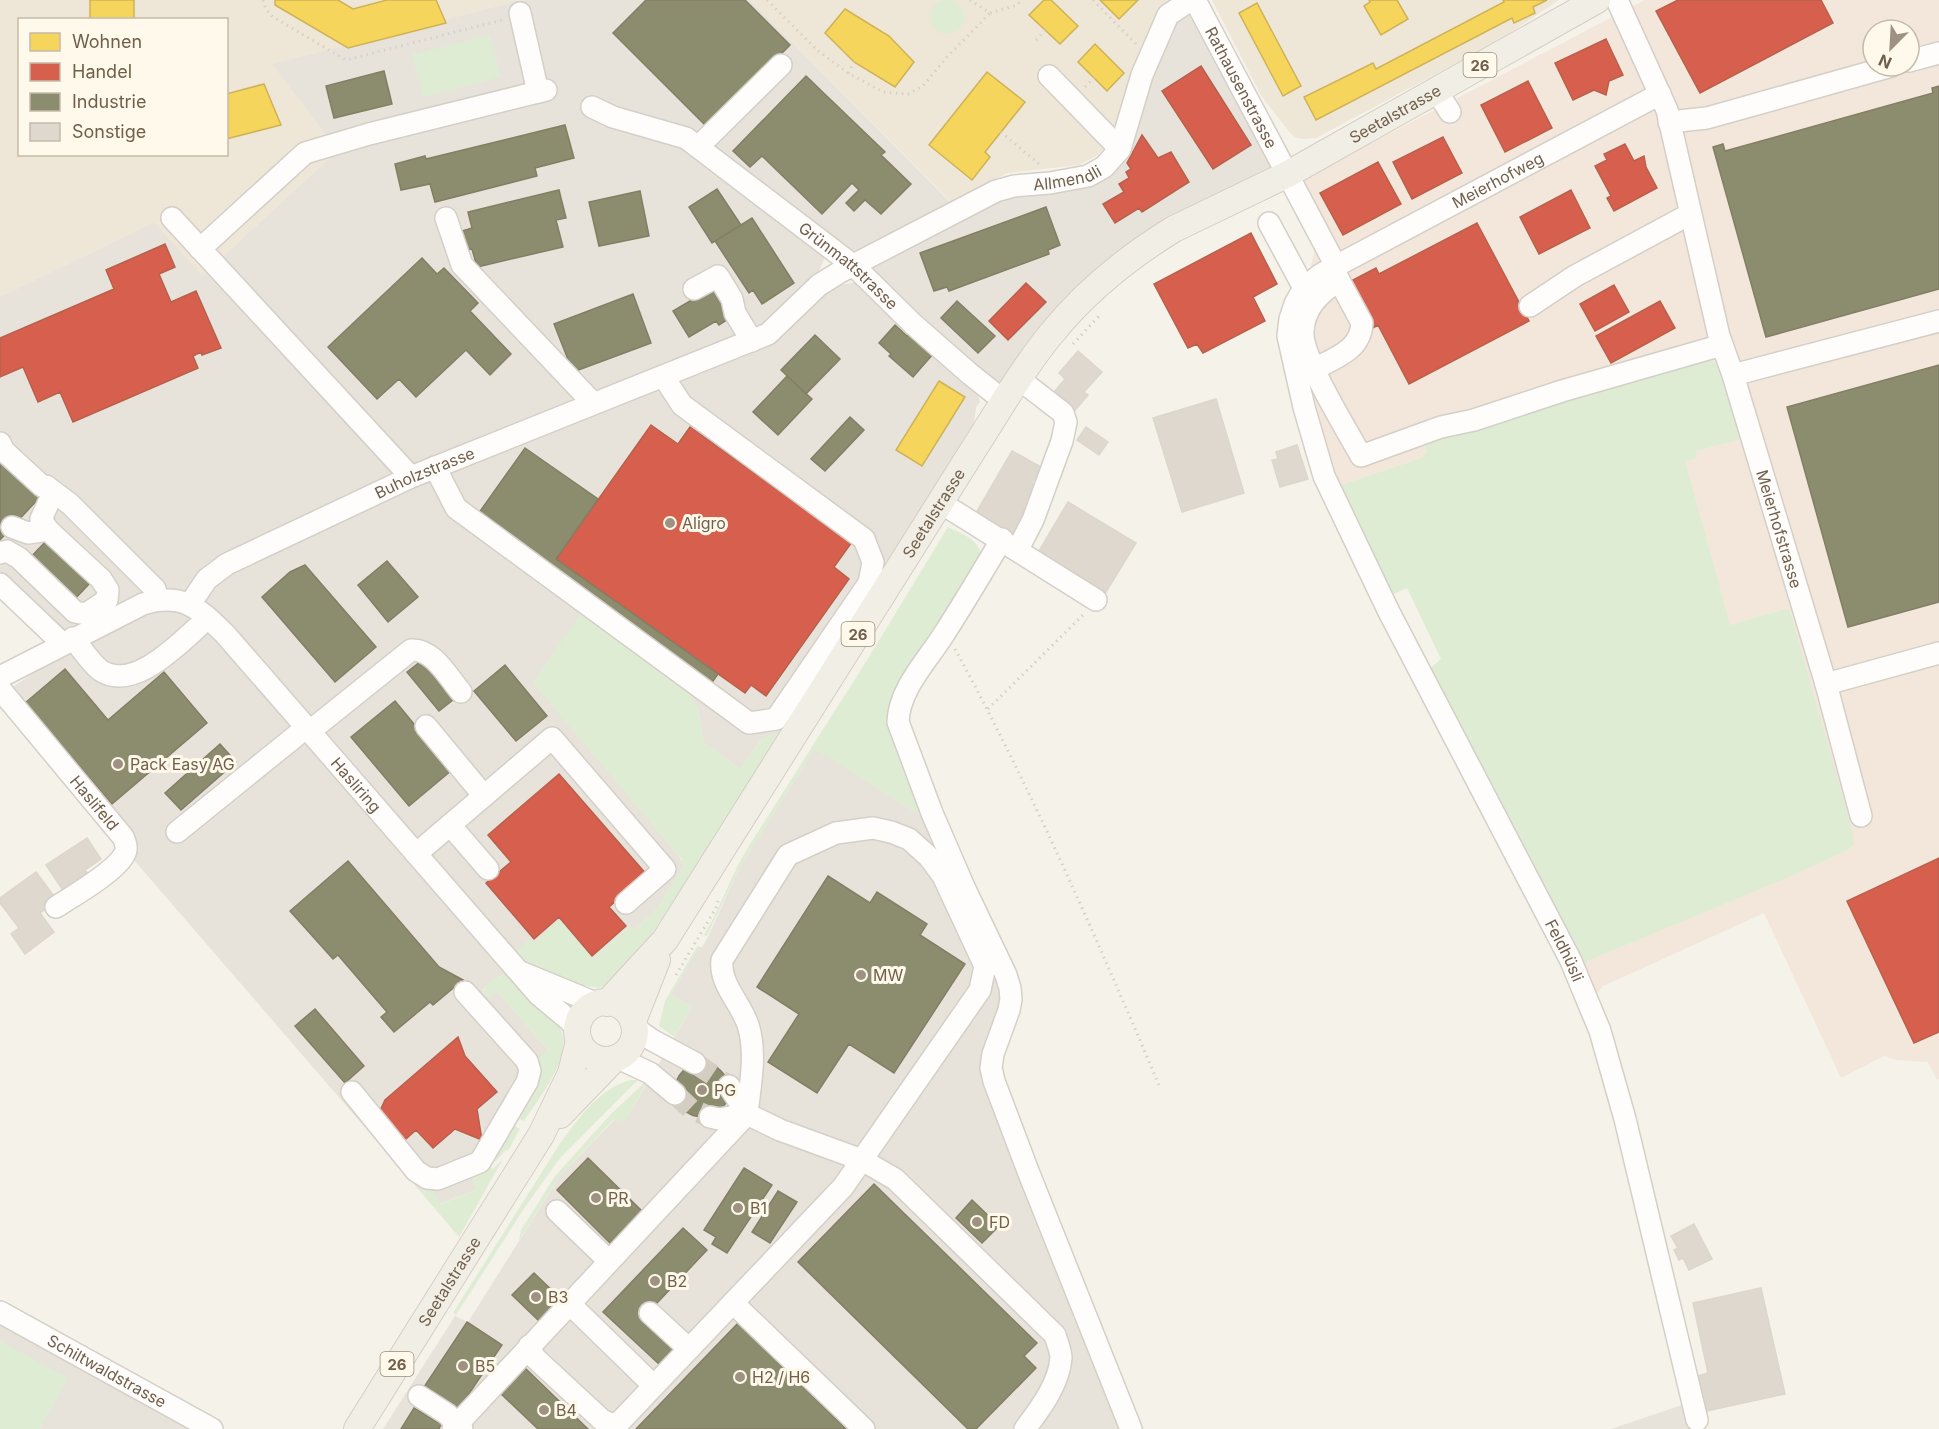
<svg xmlns="http://www.w3.org/2000/svg" width="1939" height="1429" viewBox="0 0 1939 1429" font-family="Inter,sans-serif">
<style>
.residential{fill:#eee6d7;fill-rule:evenodd}
.commercial{fill:#f3e6da;fill-rule:evenodd}
.industrial{fill:#e7e3da}
.green{fill:#deecd4}
.homes{fill:#f6d55c;stroke:#ceb257;stroke-width:1.5}
.shops{fill:#d6604d;stroke:#b8604c;stroke-width:1.5}
.industry{fill:#8c8c6e;stroke:#847e64;stroke-width:1.5}
.building{fill:#ded8cf;stroke:#ddd6cc;stroke-width:1.5}
.lines{fill:none;stroke-linecap:round;stroke-linejoin:round}
.minor-tunnel{stroke:#d4cdc2;stroke-width:21;stroke-dasharray:21 10;stroke-linecap:butt}
.minor-casing{stroke:#d4cfc7;stroke-width:24}
.major-casing{stroke:#d4cec5;stroke-width:28}
.path{stroke:#d6d0ca;stroke-width:3;stroke-dasharray:1.5 4.5;stroke-linecap:butt}
.minor{stroke:#fefdfc;stroke-width:21}
.major{stroke:#f1efe5;stroke-width:26}
.poi-dot{fill:#9f9282;stroke:#fef9ea;stroke-width:2}
.labels{text-anchor:middle;dominant-baseline:central;stroke-width:6;stroke-linejoin:round;paint-order:stroke}
.shield{fill:#fef9ea;stroke:#9b8d7b;stroke-width:1.5}
.shield-label{font-size:15px;font-weight:bold;fill:#715f4b}
.street-label{font-size:16px;fill:#715f4b;stroke:#fef9ea}
.poi-label{font-size:16px;fill:#715f4b;stroke:#fef9ea;text-anchor:start}
</style>
<rect width="100%" height="100%" fill="#f5f2e9"/>
<path class="residential" d="M0,0H522L273,64L338,150L201,277L154,222L0,297ZM20,20H226V154H20Z
M750,0H1172L1159,16L1139,52L1112,138L1107,146L1096,156L1079,165L1007,173L951,202Z
M1212,0H1559L1498,41L1316,138L1304,139L1297,138L1291,134L1262,97Z"/>
<path class="commercial" d="M1645,0H1939V1079L1937,1080L1928,1062L1897,1060L1884,1056L1841,1078L1764,913L1603,986L1594,998L1578,965L1785,879L1848,850L1790,611L1786,609L1730,625L1714,570L1685,461L1695,451L1734,441L1424,439L1427,453L1421,458L1338,486L1323,457L1288,298L1310,270L1315,249L1284,189ZM1873,30H1909V66H1873Z"/>
<path class="industrial" d="M522,0H750L953,205L859,250L827,253L818,273L835,286L857,282L978,394L980,402L976,407L974,423L779,737H763L740,769L703,742L698,708L533,682L679,856L684,866L656,910L633,931L629,927L593,959L533,943L531,940L516,952L511,977L499,976L486,986L483,990V998L497,991L548,1050L476,1190L439,1204L427,1192L419,1190L0,705V695L65,653L0,592V297L154,222L202,276L338,150L272,64Z
M1191,0L1288,174L1101,283L1004,401L854,266L996,191L1104,167L1168,15Z
M815,748L928,820L1002,976L1004,1002L982,1063L1124,1429H383L455,1316L468,1322L560,1176L615,1119L625,1121L692,1007L671,994L699,947H702L708,937L739,868Z
M0,1317L193,1429H0Z
M1688,1403L1694,1429H1611Z"/>
<path class="green" d="M930 17a17 17 0 1 1 34 0a17 17 0 1 1-34 0Z
M490,35L501,77L423,97L412,55Z
M1704,356L1716,364L1741,437L1734,441L1696,451L1697,458L1685,461L1730,625L1786,609L1790,611L1853,833L1854,844L1848,850L1785,879L1578,965L1426,672L1441,659L1407,588L1385,598L1338,486L1421,458L1427,453L1424,438Z
M948,527C964,535 977,538 982,556L897,699L928,820L815,749L739,868L707,936L704,935C721,907 730,877 747,849L869,657Z
M582,612L683,684L698,708L703,742L740,769L763,737L776,734L779,737L644,946L608,984L599,988L577,984L530,966L515,952L530,939L534,943L559,920L593,959L629,927L633,931L656,910L684,866L680,863L682,860L679,856L533,683Z
M698,945L699,947L671,994L692,1007L674,1037L659,1026L665,1001Z
M504,975L511,977C527,992 549,1009 560,1028C575,1055 538,1099 524,1121L519,1119L515,1126L520,1129L508,1151L506,1150L495,1162L499,1146L536,1060L548,1050L497,991L485,1001L483,994C484,984 494,977 504,975Z
M631,1080H638L560,1158L525,1207L456,1315L453,1313L559,1145C577,1120 599,1088 631,1080Z
M644,1083L646,1084L625,1122L614,1119L560,1176L519,1240L521,1230L555,1176L610,1115Z
M493,1153L490,1167L493,1169L503,1159L459,1237L419,1190L427,1192L433,1190L440,1204L476,1190L471,1176Z
M0,1341L68,1378L40,1429H0Z"/>
<path class="homes" d="M90,0H134V20H90Z
M275,0H338L353,9L387,0H436L446,23L348,48L275,5Z
M1044,0H1051L1078,26L1060,44L1029,15Z
M1100,0H1138L1119,19Z
M1369,0H1397L1408,19L1381,35L1364,6L1370,2Z
M1503,0H1547L1533,7L1535,13L1514,23L1512,18L1316,120L1304,97L1373,63L1376,69L1504,2Z
M1257,3L1301,86L1283,96L1239,13Z
M845,9L889,36L914,62L895,87L854,62L825,33Z
M1095,44L1124,73L1107,91L1078,62Z
M987,72L1025,102L985,152L990,157L972,180L929,145Z
M264,84L281,125L226,139V94Z
M939,381L965,397L922,466L896,450Z"/>
<path class="shops" d="M1678,0H1821L1833,23L1700,93L1656,11Z
M1606,39L1623,75L1609,81L1606,95L1594,90L1573,100L1555,63Z
M1201,66L1251,145L1213,169L1162,91Z
M1528,81L1552,128L1505,152L1481,105Z
M1142,135L1158,158L1171,152L1189,182L1142,212L1139,208L1115,223L1103,204L1124,192L1119,184L1129,178L1126,172L1131,169L1127,163Z
M1443,137L1462,173L1412,199L1393,162Z
M1625,144L1634,161L1644,156L1646,167L1657,188L1614,211L1607,198L1611,196L1595,166L1607,160L1604,154Z
M1378,162L1401,204L1343,235L1320,193Z
M1571,190L1590,228L1539,254L1520,217Z
M1477,223L1529,321L1409,384L1378,325L1373,328L1349,282L1376,268L1379,274Z
M1251,233L1277,284L1253,297L1265,321L1203,353L1197,344L1188,348L1154,284Z
M165,244L175,267L159,274L171,302L196,291L221,348L202,355L201,352L193,356L198,368L73,422L60,392L38,402L23,367L0,377V338L114,289L106,270Z
M1026,283L1046,302L1008,340L989,321Z
M1614,285L1629,312L1595,331L1580,304Z
M1660,301L1675,328L1611,363L1596,336Z
M651,425L678,444L690,427L852,542L834,567L849,579L766,696L751,685L745,693L556,559Z
M559,774L647,875L609,907L626,926L592,956L559,917L534,939L486,883L511,862L488,835Z
M1939,858V1032L1914,1043L1847,901Z
M458,1037L465,1056L497,1092L477,1109L482,1140L455,1129L433,1148L416,1130L406,1139L396,1135L378,1115L385,1100Z"/>
<path class="industry" d="M646,0H745L790,45L708,128L613,33Z
M384,71L392,104L334,118L326,86Z
M806,76L885,152L881,155L911,184L881,214L865,200L854,211L846,203L859,190L852,183L822,214L762,156L750,167L733,151Z
M1939,86V289L1766,337L1713,147L1723,144L1725,151L1933,93L1932,88Z
M565,125L574,158L535,168L537,176L435,202L430,184L401,190L395,164L425,156L426,159Z
M717,189L741,225L712,243L689,207Z
M559,190L566,218L556,220L563,247L477,267L472,249L467,250L462,231L472,228L468,212Z
M640,191L649,236L599,246L589,202Z
M1046,207L1060,245L1048,250L1049,254L949,291L947,287L934,291L920,253Z
M752,218L794,283L762,304L753,290L749,293L715,241Z
M422,258L437,274L444,268L478,303L470,311L511,354L490,375L466,350L416,397L399,379L377,399L328,347Z
M715,286L730,318L719,325L716,321L689,337L673,311Z
M633,294L651,343L573,372L554,324Z
M957,301L995,336L978,353L941,318Z
M895,325L907,336L910,333L933,354L913,377L889,356L891,354L879,343Z
M815,335L840,359L806,394L781,370Z
M1939,365V602L1848,627L1787,407Z
M787,376L812,399L778,435L753,412Z
M850,417L864,430L825,471L811,459Z
M525,448L598,499L556,559L718,674L711,684L476,517Z
M0,458L41,496L0,540Z
M46,541L90,583L73,601L29,559Z
M387,561L418,597L388,622L358,585Z
M305,565L376,647L335,682L262,597L290,572Z
M421,661L453,700L439,711L407,672Z
M505,665L547,716L516,741L474,691Z
M65,669L108,720L164,672L207,723L112,804L25,703Z
M395,701L452,770L409,806L351,737Z
M220,744L236,762L181,810L165,793Z
M348,861L439,967L463,980L433,1005L430,1002L394,1032L381,1017L387,1012L338,955L333,959L290,911Z
M828,876L870,903L877,892L927,924L920,935L965,964L894,1073L849,1044L817,1093L768,1062L799,1014L757,987Z
M315,1009L364,1066L345,1083L295,1026Z
M675 1090a27 27 0 1 1 54 0a27 27 0 1 1-54 0Z
M588,1158L642,1211L610,1243L557,1190Z
M744,1168L772,1185L727,1253L712,1244L716,1237L704,1230Z
M874,1184L1037,1343L1024,1356L1036,1368L976,1429H968L798,1262Z
M778,1191L797,1202L770,1243L752,1232Z
M972,1200L999,1226L982,1243L956,1218Z
M683,1228L707,1250L641,1320L674,1351L660,1365L603,1312Z
M534,1273L561,1299L539,1321L512,1295Z
M467,1322L502,1345L458,1410L424,1387Z
M738,1323L740,1325L846,1429H636Z
M524,1367L588,1429H538L499,1392Z
M414,1408L441,1424L439,1429H401Z"/>
<path class="building" d="M1078,351L1102,372L1084,392L1088,395L1071,415L1050,397L1065,379L1059,373Z
M1216,399L1244,493L1182,512L1153,418Z
M1086,427L1108,442L1099,455L1077,440Z
M1297,445L1308,479L1280,487L1272,460L1278,459L1276,452Z
M1012,451L1041,467L1032,483L1040,487L1010,539L973,518Z
M1068,502L1136,543L1103,597L1036,556Z
M87,838L101,859L85,870L89,875L64,892L46,865Z
M36,872L57,900L40,913L54,932L25,954L11,934L19,928L0,903V898Z
M1694,1224L1712,1259L1689,1270L1683,1258L1679,1260L1674,1250L1678,1248L1671,1236Z
M1761,1288L1785,1394L1706,1411L1698,1376L1708,1373L1693,1303Z"/>
<g class="lines">
<path class="minor-tunnel" d="M695,1063L729,1086
M675,1094L691,1109L710,1117"/>
<g class="minor-casing">
<g id="minor">
<path id="s1" d="M1195,0L1336,266L1320,275L1304,288L1295,304L1290,319L1288,336L1304,407L1324,476L1389,612L1571,961L1600,1031L1625,1119L1697,1420"/>
<path id="s2" d="M1617,0L1667,110L1719,336L1733,375L1826,684L1939,653"/>
<path d="M520,13L538,92"/>
<path d="M1909,61L1939,53"/>
<path d="M1049,76L1120,149"/>
<path d="M1436,90L1450,112"/>
<path id="s3" d="M592,107L613,117L686,138L854,266L913,324L970,374L1004,401"/>
<path d="M1669,122L1707,118L1892,66"/>
<path d="M698,147L781,65"/>
<path d="M172,218L411,477"/>
<path d="M446,218L462,265L593,403"/>
<path d="M1269,223L1304,288"/>
<path d="M200,249L305,153L369,134L546,90"/>
<path id="s4" d="M1336,266L1660,94"/>
<path d="M1339,281C1320,292 1304,309 1303,331C1301,357 1347,430 1361,456L1441,427L1474,420L1562,391L1722,345"/>
<path d="M694,289L718,276L732,299L735,313L752,341"/>
<path d="M1530,306L1575,276L1690,214"/>
<path d="M1314,369C1335,358 1361,350 1362,323L1333,269"/>
<path d="M1733,375L1939,321"/>
<path d="M0,443L4,451L42,486H46L70,504L155,589L158,600"/>
<path d="M435,467L456,508L749,723L776,719L869,583L873,562L864,539L682,405L663,376"/>
<path d="M941,503L1096,600"/>
<path d="M48,530L41,519L53,493"/>
<path d="M1002,539C983,571 964,603 944,634C927,661 899,689 898,722L932,813L964,887L1006,975L1010,988L1011,999L1009,1010L993,1054L991,1068L994,1081L1028,1171L1131,1429"/>
<path d="M1018,549L1033,520L1062,441L1066,422L1063,413L1019,379"/>
<path d="M0,553L7,551L19,558L75,612L86,614L107,600L108,590L101,579L48,530L28,533L12,527"/>
<path d="M0,584L63,644"/>
<path id="s5" d="M190,604L207,579L227,564L411,477L768,334L819,285L840,272L996,191L1014,186L1050,183L1088,176L1104,167L1120,149L1142,75L1168,15L1191,0"/>
<path d="M73,638C81,648 90,662 100,670C135,694 183,639 208,618"/>
<path id="s6" d="M0,677L143,604C183,592 198,608 225,634L539,995L569,1020L577,1029"/>
<path d="M1826,684L1861,816"/>
<path id="s7" d="M0,689L123,837C126,843 128,849 124,855C115,872 73,896 56,907"/>
<path d="M426,726L484,796"/>
<path d="M310,731L411,650C433,648 448,677 461,692"/>
<path d="M450,825L488,869"/>
<path d="M177,832L307,727"/>
<path d="M416,854L552,738L665,869L626,903"/>
<path d="M523,973L598,1004"/>
<path d="M635,1028L652,1040L695,1063"/>
<path d="M618,1058L650,1073L675,1094"/>
<path d="M729,1086L747,1114L780,1130L862,1160L895,1179L1055,1335C1057,1342 1061,1351 1061,1358C1059,1384 1040,1409 1025,1429"/>
<path d="M352,1092L416,1171L427,1178L438,1179L480,1162L527,1082L530,1071L527,1061L465,992"/>
<path d="M710,1117L719,1119L747,1114"/>
<path d="M557,1211L609,1261"/>
<path d="M733,1303L864,1429"/>
<path d="M564,1308L576,1310L654,1386"/>
<path id="s8" d="M0,1312L212,1429"/>
<path d="M650,1313L689,1349"/>
<path d="M529,1346L535,1358L602,1420L610,1424L619,1423"/>
<path d="M419,1396L447,1414L462,1429"/>
<path d="M453,1429L747,1114C750,1086 757,1053 748,1025C741,1003 719,984 722,960L788,855L836,833L873,828L891,832L909,839L929,857L943,876L985,966L980,990L843,1187L613,1429"/>
</g>
</g>
<g class="major-casing">
<g id="major">
<circle cx="606" cy="1031" r="29"/>
<path id="s9" d="M607,1003L665,940L1004,401C1019,378 1034,354 1052,333C1085,292 1130,256 1174,229L1288,174L1597,0"/>
<path d="M633,1021L657,960"/>
<path d="M560,1115L614,1059"/>
<path id="s10" d="M357,1429L541,1135L571,1073L579,1041"/>
</g>
</g>
<path class="path" d="M263,0L266,9L273,17L346,60L502,20
M767,0L817,50L848,73L883,92L908,94L923,86L947,57L990,13
M970,0L990,13L1017,5L1022,0
M1093,0L1136,44
M1036,40L1045,30
M848,73L854,62
M1085,87L1094,78
M1001,132L1039,164
M1073,344L1101,314
M955,649C1032,790 1096,937 1159,1085
M988,709L1083,615
M676,975L716,908L719,897"/>
<use href="#minor" class="minor"/>
<use href="#major" class="major"/>
</g>
<g class="poi-dot">
<circle cx="670" cy="523" r="6"/>
<circle cx="118" cy="764" r="6"/>
<circle cx="861" cy="975" r="6"/>
<circle cx="702" cy="1090" r="6"/>
<circle cx="596" cy="1198" r="6"/>
<circle cx="738" cy="1208" r="6"/>
<circle cx="977" cy="1222" r="6"/>
<circle cx="655" cy="1281" r="6"/>
<circle cx="536" cy="1297" r="6"/>
<circle cx="463" cy="1366" r="6"/>
<circle cx="740" cy="1377" r="6"/>
<circle cx="544" cy="1410" r="6"/>
</g>
<g class="labels">
<g class="shield">
<rect x="1463.5" y="53" width="33" height="24" rx="4.5"/>
<rect x="841.5" y="622" width="33" height="24" rx="4.5"/>
<rect x="380.5" y="1352" width="33" height="24" rx="4.5"/>
</g>
<g class="shield-label">
<text x="1480" y="65">26</text>
<text x="858" y="634">26</text>
<text x="397" y="1364">26</text>
</g>
<g class="street-label">
<text stroke="none"><textPath href="#s1" startOffset="99">Rathausenstrasse</textPath></text>
<text stroke="none"><textPath href="#s9" startOffset="1216">Seetalstrasse</textPath></text>
<text stroke="none"><textPath href="#s5" startOffset="987">Allmendli</textPath></text>
<text stroke="none"><textPath href="#s4" startOffset="183">Meierhofweg</textPath></text>
<text stroke="none"><textPath href="#s3" startOffset="306">Grünmattstrasse</textPath></text>
<text stroke="none"><textPath href="#s5" startOffset="273">Buholzstrasse</textPath></text>
<text stroke="none"><textPath href="#s9" startOffset="590">Seetalstrasse</textPath></text>
<text stroke="none"><textPath href="#s2" startOffset="555">Meierhofstrasse</textPath></text>
<text stroke="none"><textPath href="#s6" startOffset="454">Hasliring</textPath></text>
<text stroke="none"><textPath href="#s7" startOffset="148">Haslifeld</textPath></text>
<text stroke="none"><textPath href="#s1" startOffset="1068">Feldhüsli</textPath></text>
<text stroke="none"><textPath href="#s10" startOffset="174">Seetalstrasse</textPath></text>
<text stroke="none"><textPath href="#s8" startOffset="122">Schiltwaldstrasse</textPath></text>
</g>
<g class="poi-label">
<text x="682" y="523">Aligro</text>
<text x="130" y="764">Pack Easy AG</text>
<text x="873" y="975">MW</text>
<text x="714" y="1090">PG</text>
<text x="608" y="1198">PR</text>
<text x="750" y="1208">B1</text>
<text x="989" y="1222">FD</text>
<text x="667" y="1281">B2</text>
<text x="548" y="1297">B3</text>
<text x="475" y="1366">B5</text>
<text x="752" y="1377">H2 / H6</text>
<text x="556" y="1410">B4</text>
</g>
</g>
<rect x="18" y="18" width="210" height="138" fill="#fef9ea" stroke="#c6bbaa" stroke-width="1.5"/>
<rect x="30" y="33" width="30" height="18" fill="#f6d55c" stroke="#c6bbaa" stroke-width="1.5"/>
<text x="72" y="48" font-size="18" fill="#715f4b">Wohnen</text>
<rect x="30" y="63" width="30" height="18" fill="#d6604d" stroke="#c6bbaa" stroke-width="1.5"/>
<text x="72" y="78" font-size="18" fill="#715f4b">Handel</text>
<rect x="30" y="93" width="30" height="18" fill="#8c8c6e" stroke="#c6bbaa" stroke-width="1.5"/>
<text x="72" y="108" font-size="18" fill="#715f4b">Industrie</text>
<rect x="30" y="123" width="30" height="18" fill="#ded8cf" stroke="#c6bbaa" stroke-width="1.5"/>
<text x="72" y="138" font-size="18" fill="#715f4b">Sonstige</text>
<g transform="translate(1891 48) rotate(204)"><circle r="28" fill="#fef9ea" stroke="#c6bbaa" stroke-width="1.5"/>
<path d="M0-4.5L10 22L0 15L-10 22Z" fill="#9f9282"/>
<text y="-9" font-size="16" font-weight="bold" text-anchor="middle" fill="#715f4b">N</text>
</g>
</svg>
